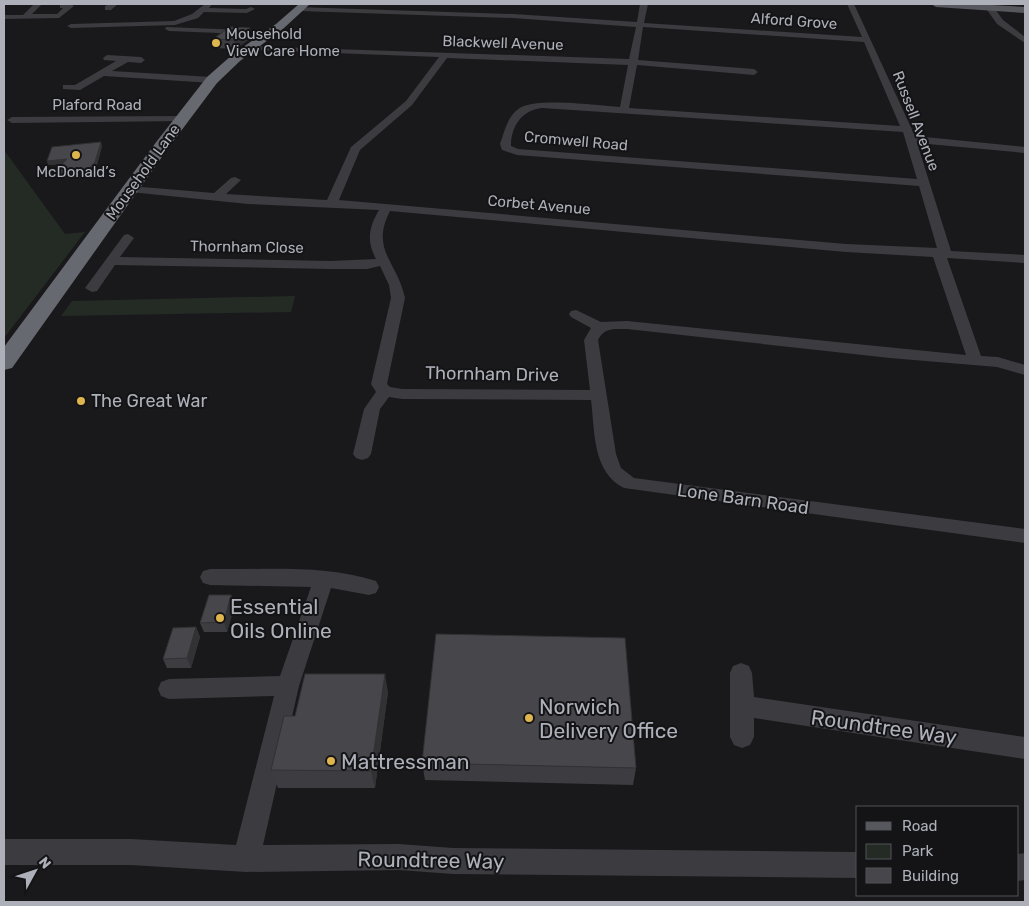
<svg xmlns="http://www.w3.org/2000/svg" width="1029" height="906" viewBox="0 0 1029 906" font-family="Rubik,sans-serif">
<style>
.green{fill:#242b25}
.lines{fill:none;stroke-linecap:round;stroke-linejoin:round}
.minor{fill:#3b3b40;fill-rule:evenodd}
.major{fill:#57585e;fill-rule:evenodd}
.highway{fill:#676970;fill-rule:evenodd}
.wall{fill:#3d3c40}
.shaded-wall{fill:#323134}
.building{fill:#47464b;stroke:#323134}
.poi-dot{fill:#dfb54d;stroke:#141416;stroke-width:2}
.labels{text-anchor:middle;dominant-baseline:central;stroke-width:4;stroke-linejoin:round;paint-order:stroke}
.far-street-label{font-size:15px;fill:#adb0b9;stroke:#141416}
.far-poi-label{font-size:15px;fill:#adb0b9;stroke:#141416;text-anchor:start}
.street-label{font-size:18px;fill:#adb0b9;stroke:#141416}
.poi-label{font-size:18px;fill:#adb0b9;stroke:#141416;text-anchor:start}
.near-poi-label{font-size:21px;fill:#adb0b9;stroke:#141416;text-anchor:start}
.near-street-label{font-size:21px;fill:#adb0b9;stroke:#141416}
</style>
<rect width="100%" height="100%" fill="#19191b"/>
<path class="green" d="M4,150L65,234L85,232L4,338Z
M295,296L291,312L61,316L72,301Z"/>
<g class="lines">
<path class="minor" d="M34,4H42L32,14H57L63,8H60V4H70L74,6L59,18L4,19V15H23Z
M110,4H118L111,10H105V6Z
M205,4H212L209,8L246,9L251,7L255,9L247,13L204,12L198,18L175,25L71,28L67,26L71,24L174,21L192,14Z
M640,4H648L644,23L862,37L847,4H854L915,136L1025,147V153L917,143L951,251L1025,255V263L947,258L981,356L998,357L1025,365V375L997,367L890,358L627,329C615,329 604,327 598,340L616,454L621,468L634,478L1025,529V543L624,488C592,472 595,431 591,400L402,399L389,397L380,409L371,454L368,458L362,460L356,458L353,454L364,409L376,392L371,384L391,298L389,285L380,266L367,269H331L115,265L97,291L92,292L85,288L124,235L128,234L134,238L120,257L331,261L376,259C366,241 369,227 379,210L248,204L130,192L124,189L130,186L214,193L231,178L235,177L241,180L226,194L327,200L351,147L406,101L439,57L251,50H248V46L629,59L636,27L513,18L299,11L295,9L296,7L513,14L637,22ZM643,27L864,42L900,126L629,108L637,65L754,75L758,72L754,69L638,60ZM447,58L628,65L620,107C598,106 533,96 517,110C507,118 504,133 500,144L502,150L517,155L919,186L937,248L846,244L339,200L360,150L412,105ZM542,108L903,132L917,179L518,149L511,146C511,126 522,110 542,108ZM390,211L846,252L933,257L966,355L627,321L601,322L576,310L571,311L569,314L571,317L591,328L584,340L590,390L402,389L390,387L387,384L405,298C397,261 370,250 390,211Z
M986,5H992L1003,20L1025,37V43L997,24L985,7Z
M166,27L271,31L275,33L271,35L169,31L165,29Z
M107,55L141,57L145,60L141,63L128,62L112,71L212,77L216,80L212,83L104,76L80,90L63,89V85H75L116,61L104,60L103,58Z
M182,116L187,119L185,121L12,123L7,120L12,117Z
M210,569C264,570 324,564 376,581L379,587L376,593L369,595L331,588L299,686L263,845L399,844L453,848L858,852V878L453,874L399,870L246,872L131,865H4V839H131L236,845L274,696L169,699L161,696L158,689L161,682L169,679L280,676L311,587L210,585L203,583L200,577L203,571Z
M741,663L749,666L752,673L754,697L1025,737V759L754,718V737L750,745L742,748L734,745L730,737V673L733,666Z
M1025,853V880L1018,881V854Z"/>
<path class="major" d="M931,4H974L1025,7V13L936,7Z"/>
<path class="highway" d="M299,4H310L284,28L240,61L217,83L169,147L12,368L4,370V347L157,141L207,77L232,55L276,24Z"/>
</g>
<path class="wall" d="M252,37L236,49L215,48L213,39Z
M102,146L97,165L86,178L54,177L53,174L63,164L48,165Z
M231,595L235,604L227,632H204L200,623Z
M196,627L200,637L191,668H167L163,659Z
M388,692L375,788H278L271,770Z
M422,763L636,768L633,785L425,780Z"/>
<path class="shaded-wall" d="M250,28L252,37L236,49L234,40Z
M101,142L102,146L97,165L86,178L84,174Z
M67,159L69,163L48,165L47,161Z
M231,595L235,604L227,632L224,622Z
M196,627L200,637L191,668L187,658Z
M385,674L388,692L375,788L371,771Z"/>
<path class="building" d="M230,27L250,28L234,40L213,39Z
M101,142L95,162L84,174H53L67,159L47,161L52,147Z
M209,595H231L224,622L200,623Z
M196,627L187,658L163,659L173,628Z
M436,634L625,638L636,768L422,763Z
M305,674H385L371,771L271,770L284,716H295Z"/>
<g class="poi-dot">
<circle cx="216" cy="43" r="5"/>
<circle cx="76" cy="155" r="5"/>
<circle cx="81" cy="401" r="5"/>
<circle cx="220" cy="618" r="5"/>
<circle cx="529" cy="718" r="5"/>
<circle cx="331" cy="761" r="5"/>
</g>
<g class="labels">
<g class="far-street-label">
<text transform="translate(794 21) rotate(4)">Alford Grove</text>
<text transform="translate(503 43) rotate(2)">Blackwell Avenue</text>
<text x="97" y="105">Plaford Road</text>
<text transform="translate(916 121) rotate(69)">Russell Avenue</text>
<text transform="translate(576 141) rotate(5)">Cromwell Road</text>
<text transform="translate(143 172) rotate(-54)">Mousehold Lane</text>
<text transform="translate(539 205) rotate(5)">Corbet Avenue</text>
<text transform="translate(247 247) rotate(1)">Thornham Close</text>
</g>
<g class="far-poi-label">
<text x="226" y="34">Mousehold<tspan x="226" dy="17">View Care Home</tspan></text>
<text x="76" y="172" text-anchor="middle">McDonald’s</text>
</g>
<g class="street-label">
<text transform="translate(492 374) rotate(1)">Thornham Drive</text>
<text transform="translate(743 499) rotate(8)">Lone Barn Road</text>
</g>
<g class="poi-label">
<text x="91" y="401">The Great War</text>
</g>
<g class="near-poi-label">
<text x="230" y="606">Essential<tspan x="230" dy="24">Oils Online</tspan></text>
<text x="539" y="706">Norwich<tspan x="539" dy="24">Delivery Office</tspan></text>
<text x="341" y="761">Mattressman</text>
</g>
<g class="near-street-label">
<text transform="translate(884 727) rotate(8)">Roundtree Way</text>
<text transform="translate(431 860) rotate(1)">Roundtree Way</text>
</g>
</g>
<rect width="1029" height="906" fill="none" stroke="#adb0b9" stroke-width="10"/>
<rect x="856" y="806" width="162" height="90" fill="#141416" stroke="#515257"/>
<rect x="866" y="822" width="25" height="8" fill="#57585e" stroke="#515257"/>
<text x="902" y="831" font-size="15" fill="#adb0b9">Road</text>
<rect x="866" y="844" width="25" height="15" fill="#242b25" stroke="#515257"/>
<text x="902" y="856" font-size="15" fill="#adb0b9">Park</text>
<rect x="866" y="868" width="25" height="15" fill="#47464b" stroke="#515257"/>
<text x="902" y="881" font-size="15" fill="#adb0b9">Building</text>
<g transform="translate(35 871) rotate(50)" stroke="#141416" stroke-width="4" paint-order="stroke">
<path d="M0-4L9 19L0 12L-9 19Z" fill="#adb0b9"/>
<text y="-8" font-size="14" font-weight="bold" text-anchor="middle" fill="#adb0b9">N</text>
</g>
</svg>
